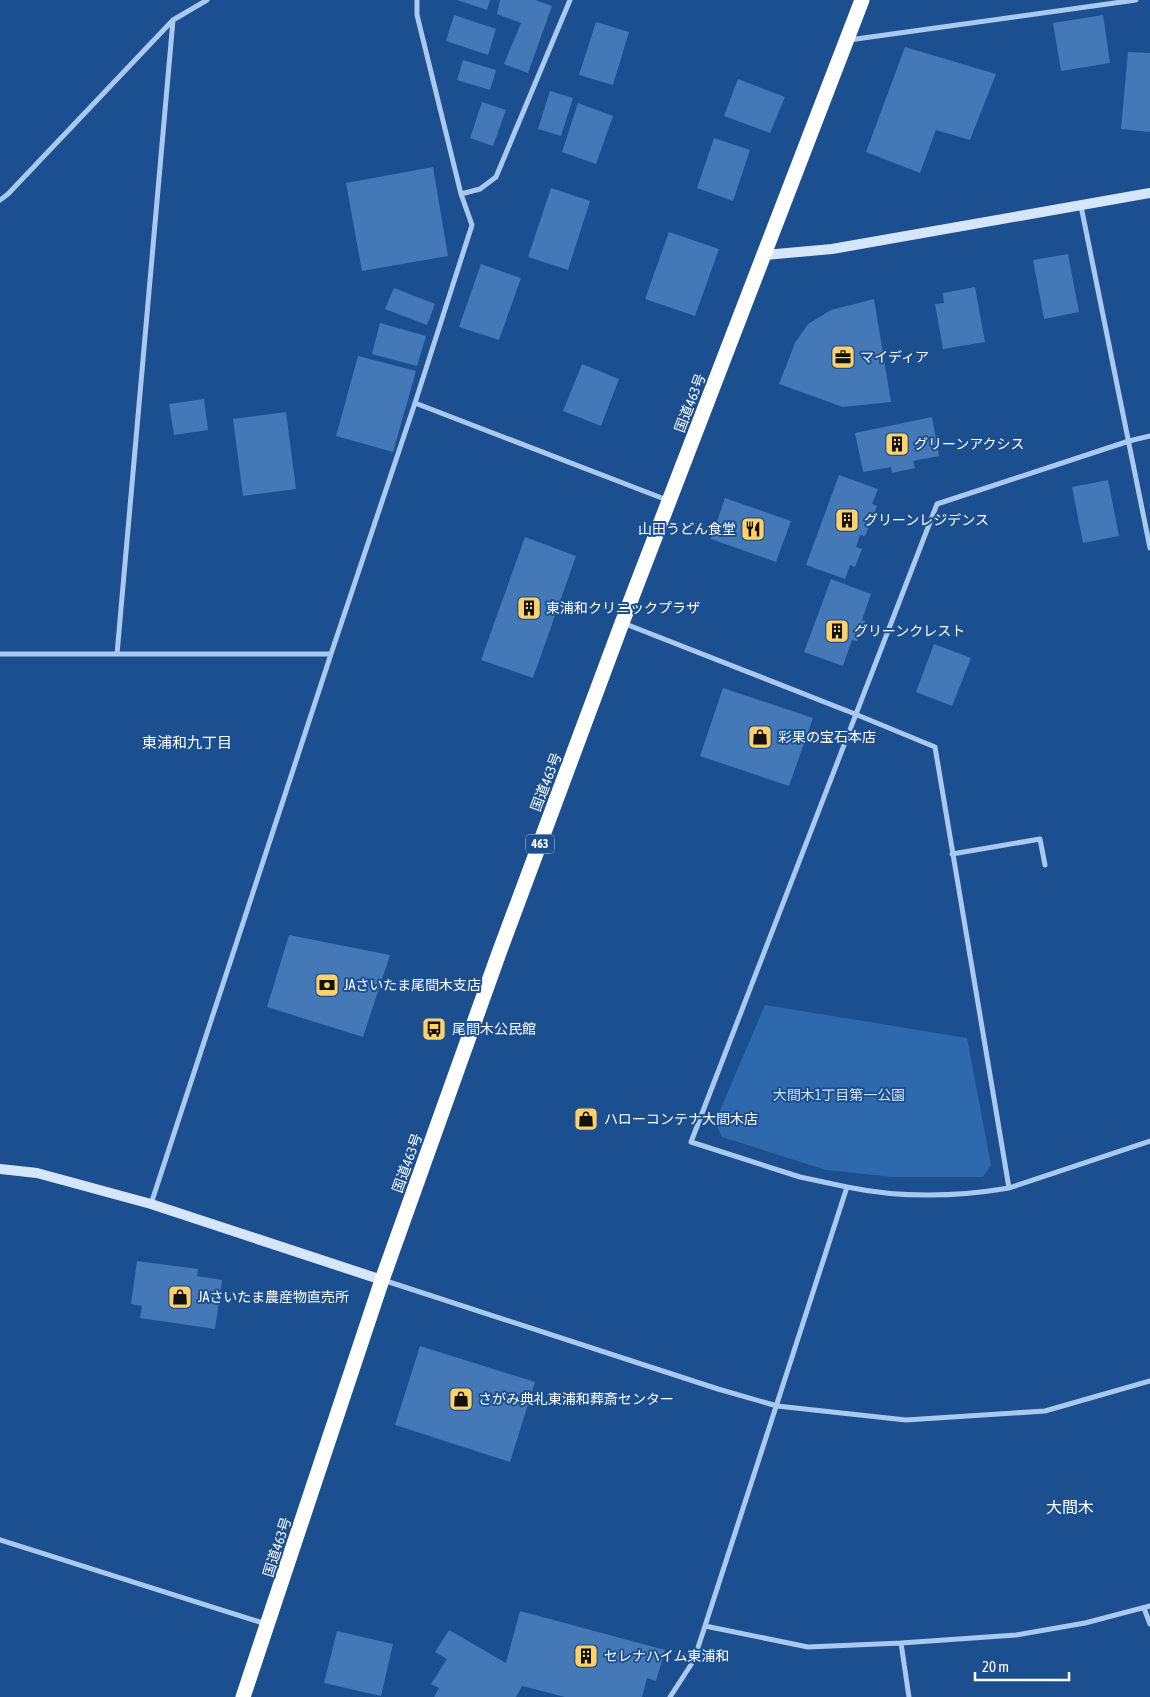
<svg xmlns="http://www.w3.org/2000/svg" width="1150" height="1697" viewBox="0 0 1150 1697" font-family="'Asap Condensed','Noto Sans JP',sans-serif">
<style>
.green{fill:#2e69ad}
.building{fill:#4478b7}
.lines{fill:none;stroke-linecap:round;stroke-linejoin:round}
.street{stroke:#a9c9ee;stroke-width:5}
.secondary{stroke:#d6e6fa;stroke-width:10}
.highway{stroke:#fff;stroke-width:15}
.labels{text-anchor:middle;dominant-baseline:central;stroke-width:4;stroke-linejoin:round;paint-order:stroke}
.shield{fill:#1b4f8f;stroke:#bbcadd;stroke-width:1}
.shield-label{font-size:12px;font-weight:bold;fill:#fff}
.poi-label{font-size:14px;fill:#fff;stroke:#1b4f8f;text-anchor:start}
.street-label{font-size:14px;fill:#fff;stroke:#1b4f8f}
.park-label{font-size:14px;fill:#cfe3fa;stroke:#1b4f8f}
.neighbourhood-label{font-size:15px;fill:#fff;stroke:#1b4f8f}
.quarter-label{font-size:16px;fill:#fff;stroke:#1b4f8f}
</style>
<rect width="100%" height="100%" fill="#1b4f8f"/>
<path class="green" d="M765,1005L967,1038L991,1165L983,1177H893L826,1170L722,1137L715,1122Z"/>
<path class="building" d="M457,0H490L487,10Z
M500,0H535L552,6L528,73L504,64L521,23L497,14Z
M454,15L496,29L488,55L446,41Z
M1103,15L1110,63L1061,71L1053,23Z
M596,22L629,32L613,85L579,75Z
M905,47L996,74L970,140L936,130L920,173L866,152Z
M1128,52L1150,53V132L1121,129Z
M463,60L496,70L490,90L457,80Z
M738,79L785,97L770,133L724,116Z
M550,91L573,98L561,136L538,129Z
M482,102L506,110L493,146L470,138Z
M578,103L613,116L596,164L562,152Z
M714,138L750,150L733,201L697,188Z
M433,167L448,256L362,271L346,183Z
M551,188L590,201L568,270L528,257Z
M669,232L719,249L695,316L645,299Z
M1068,254L1079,312L1044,319L1033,260Z
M481,264L521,278L499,340L459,327Z
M975,287L985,342L943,349L935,304L944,303L943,293Z
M394,288L435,304L427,325L385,309Z
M874,299L891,402L843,407L779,384L795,343L808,324L831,310Z
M380,323L426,336L417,366L372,354Z
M358,356L416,371L393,452L336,436Z
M582,364L619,379L601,426L563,411Z
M204,399L208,430L174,435L169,404Z
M286,412L296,489L243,496L233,419Z
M932,417L939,456L913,461L915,468L892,473L891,467L863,472L855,433Z
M839,475L878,489L872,504L877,506L865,536L860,535L856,547L862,549L855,567L850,565L845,579L806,565Z
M1108,480L1119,536L1083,543L1072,487Z
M725,498L791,521L776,562L711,539Z
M525,537L576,556L533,678L481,660Z
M831,579L871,594L862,620L865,621L857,641L852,640L843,666L804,652Z
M934,644L971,658L952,706L916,692Z
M723,688L813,718L789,786L700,756Z
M289,935L390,955L363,1037L267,1007Z
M137,1261L198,1269L197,1276L222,1280L215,1329L140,1318L142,1306L131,1304Z
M420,1346L535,1382L510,1462L395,1425Z
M520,1611L665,1650L656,1681L647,1678L642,1697H565L522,1686L516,1697H434L439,1688L431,1684L447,1659L435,1652L449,1630L506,1663Z
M337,1631L393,1644L381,1696L324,1683Z"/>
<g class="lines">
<path class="street" d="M849,40L1136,0
M461,194L480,189L496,177L570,0
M0,200L8,194L173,20L207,0
M1081,206L1150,548
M415,403L667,500
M623,623L855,714L935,747L1009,1188
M0,654H331
M117,654L173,20
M952,854L1040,839L1045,865
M847,1187L800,1177L691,1142L937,504L1129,441L1150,436
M151,1204L331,654L415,403L472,225L461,194L417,15V0
M383,1280L718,1389L777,1406L906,1420L1045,1411L1150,1381
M0,1540L266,1624
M1144,1608L1150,1624
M705,1626L808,1647L901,1643L1016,1635L1085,1623L1150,1606
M901,1643L909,1697
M670,1697L694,1660L847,1187C900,1198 956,1197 1009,1188L1150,1141"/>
<path class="secondary" d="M765,255L832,249L1150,193
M0,1169L37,1173L151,1204L382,1280"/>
<path class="highway" d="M243,1697L382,1280L499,953L622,623L862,0"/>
</g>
<defs>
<g id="office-square" transform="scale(1.25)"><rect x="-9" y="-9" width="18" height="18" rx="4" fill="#ffd166" stroke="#1b4f8f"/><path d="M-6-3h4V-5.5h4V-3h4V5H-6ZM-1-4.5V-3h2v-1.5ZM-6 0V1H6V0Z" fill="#111"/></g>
<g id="building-square" transform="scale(1.25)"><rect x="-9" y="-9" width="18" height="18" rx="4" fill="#ffd166" stroke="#1b4f8f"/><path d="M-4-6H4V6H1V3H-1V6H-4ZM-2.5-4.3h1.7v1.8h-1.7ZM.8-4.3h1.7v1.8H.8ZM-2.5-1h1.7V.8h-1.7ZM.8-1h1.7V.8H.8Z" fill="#111"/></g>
<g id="restaurant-square" transform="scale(1.25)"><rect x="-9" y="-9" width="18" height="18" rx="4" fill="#ffd166" stroke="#1b4f8f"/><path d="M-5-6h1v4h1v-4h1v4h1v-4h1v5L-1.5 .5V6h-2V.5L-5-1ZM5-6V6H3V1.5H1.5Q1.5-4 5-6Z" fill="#111"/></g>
<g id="shop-square" transform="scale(1.25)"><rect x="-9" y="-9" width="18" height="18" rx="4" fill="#ffd166" stroke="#1b4f8f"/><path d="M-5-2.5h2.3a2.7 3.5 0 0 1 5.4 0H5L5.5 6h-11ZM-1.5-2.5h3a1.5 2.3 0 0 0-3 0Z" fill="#111"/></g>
<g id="bank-square" transform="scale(1.25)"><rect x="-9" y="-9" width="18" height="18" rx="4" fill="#ffd166" stroke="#1b4f8f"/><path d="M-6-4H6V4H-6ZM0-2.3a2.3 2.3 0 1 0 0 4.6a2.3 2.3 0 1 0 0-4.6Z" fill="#111"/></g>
<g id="bus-square" transform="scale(1.25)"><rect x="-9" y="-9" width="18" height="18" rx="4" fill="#ffd166" stroke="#1b4f8f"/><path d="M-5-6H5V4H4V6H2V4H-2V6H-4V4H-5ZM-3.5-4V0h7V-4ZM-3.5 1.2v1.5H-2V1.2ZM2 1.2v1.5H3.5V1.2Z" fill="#111"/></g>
</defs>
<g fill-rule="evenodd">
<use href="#office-square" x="843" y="357"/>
<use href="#building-square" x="897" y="444"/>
<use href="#building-square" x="847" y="520"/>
<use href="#restaurant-square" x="753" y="529"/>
<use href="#building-square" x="529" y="608"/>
<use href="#building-square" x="837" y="631"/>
<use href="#shop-square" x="760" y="737"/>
<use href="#bank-square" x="327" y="985"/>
<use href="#bus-square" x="434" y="1029"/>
<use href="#shop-square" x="586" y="1119"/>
<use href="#shop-square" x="180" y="1297"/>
<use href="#shop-square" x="461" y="1399"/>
<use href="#building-square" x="586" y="1656"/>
</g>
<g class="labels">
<rect class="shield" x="526" y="834.5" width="28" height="19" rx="4"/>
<g class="shield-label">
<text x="540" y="844">463</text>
</g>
<g class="poi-label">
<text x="860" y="357">マイディア</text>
<text x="914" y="444">グリーンアクシス</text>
<text x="864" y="520">グリーンレジデンス</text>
<text x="736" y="529" text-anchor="end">山田うどん食堂</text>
<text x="546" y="608">東浦和クリニックプラザ</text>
<text x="854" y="631">グリーンクレスト</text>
<text x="778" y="737">彩果の宝石本店</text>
<text x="344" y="985">JAさいたま尾間木支店</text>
<text x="452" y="1029">尾間木公民館</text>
<text x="604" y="1119">ハローコンテナ大間木店</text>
<text x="198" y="1297">JAさいたま農産物直売所</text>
<text x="478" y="1399">さがみ典礼東浦和葬斎センター</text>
<text x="604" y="1656">セレナハイム東浦和</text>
</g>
<g class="street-label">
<text transform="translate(690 403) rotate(-69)">国道463号</text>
<text transform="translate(546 782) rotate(-69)">国道463号</text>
<text transform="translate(407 1163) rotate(-70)">国道463号</text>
<text transform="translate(277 1547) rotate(-72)">国道463号</text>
</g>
<g class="park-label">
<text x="839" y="1095">大間木1丁目第一公園</text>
</g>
<g class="neighbourhood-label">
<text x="187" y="742">東浦和九丁目</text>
</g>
<g class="quarter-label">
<text x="1070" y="1507">大間木</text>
</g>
</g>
<path d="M975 1672v8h94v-8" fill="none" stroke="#ffffff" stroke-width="2.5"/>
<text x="982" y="1672" font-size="15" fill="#ffffff" stroke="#1b4f8f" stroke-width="4" paint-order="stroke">20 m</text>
</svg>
